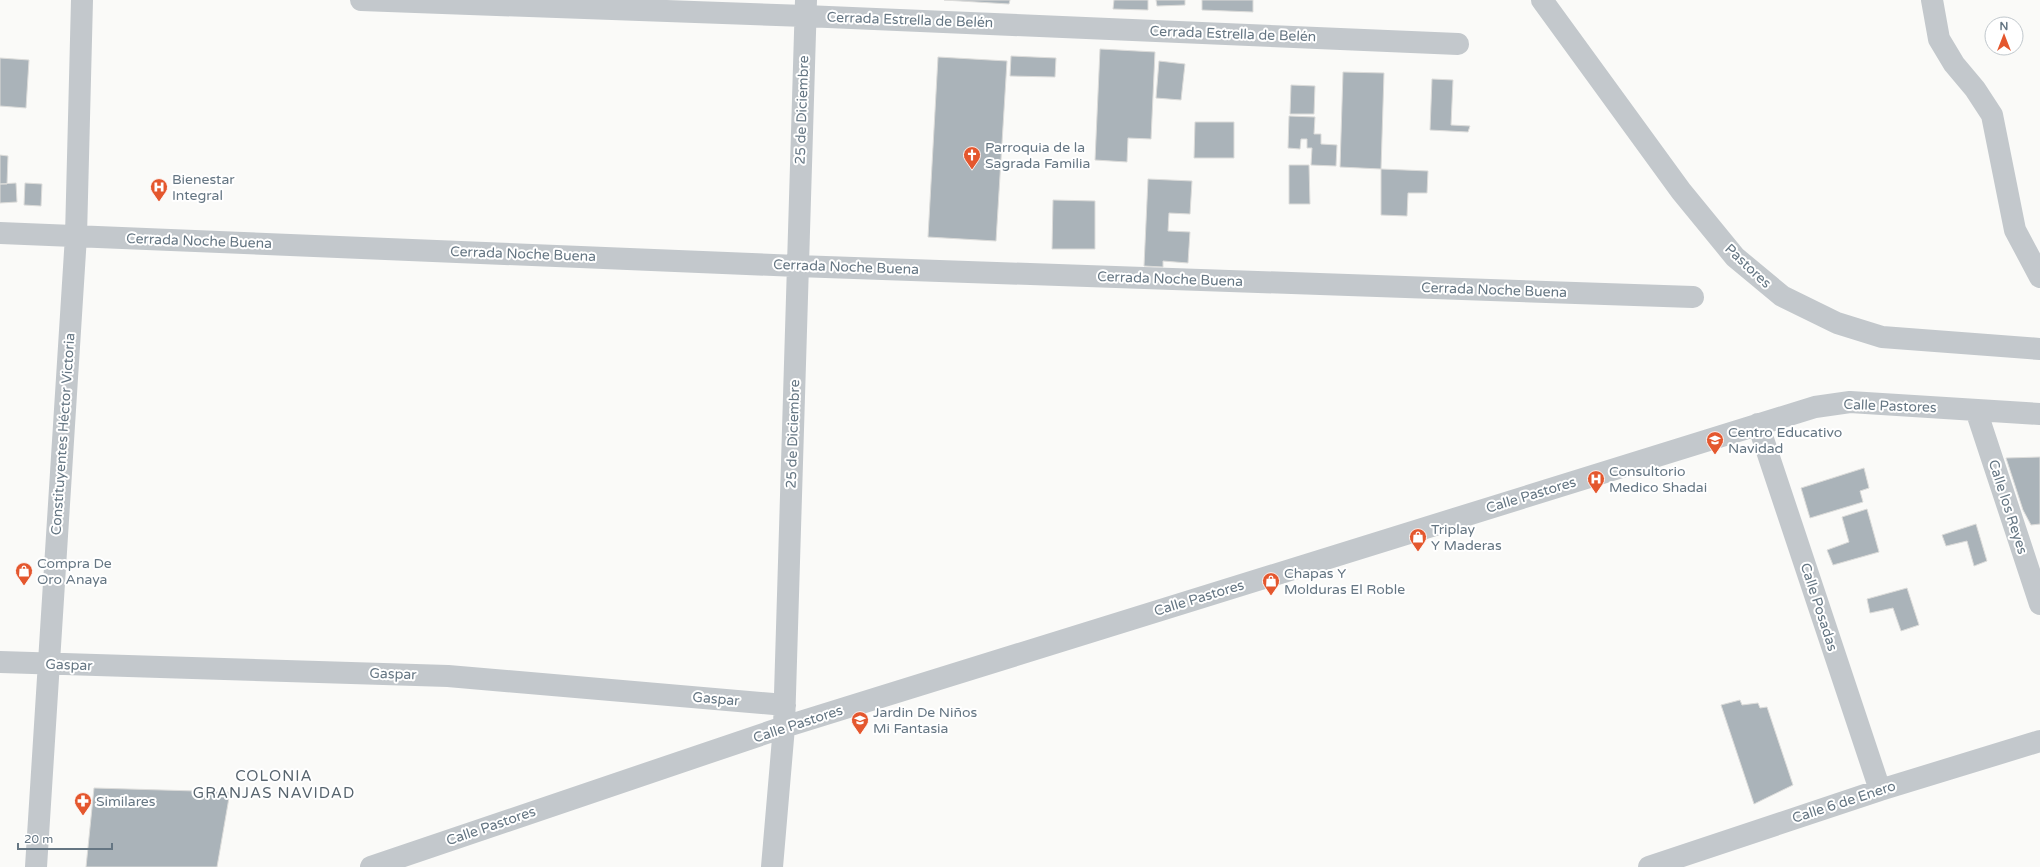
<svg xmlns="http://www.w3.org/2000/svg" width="2040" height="867" viewBox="0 0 2040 867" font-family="'Varela Round',sans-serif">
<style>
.building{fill:#aab3b9;stroke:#dcdcda}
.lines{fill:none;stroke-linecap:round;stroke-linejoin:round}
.minor{stroke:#c3c8cc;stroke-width:22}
.labels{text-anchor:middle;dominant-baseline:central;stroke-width:4;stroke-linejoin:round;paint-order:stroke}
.street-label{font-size:14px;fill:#657683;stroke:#fff}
.poi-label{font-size:14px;fill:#657683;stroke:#fff;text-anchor:start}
.neighbourhood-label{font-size:15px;letter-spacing:1px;fill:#57646e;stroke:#fff}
</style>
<rect width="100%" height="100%" fill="#fafaf8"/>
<path class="building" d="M944,0H1010L1009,4Z
M1114,0H1148V10L1113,9Z
M1156,0H1185V5L1157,6Z
M1202,0H1253V12L1202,10Z
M1100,49L1155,52L1151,139L1128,138L1127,162L1095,160Z
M1011,56L1056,58L1055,77L1010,76Z
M938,57L1007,61L996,241L928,237Z
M0,58L29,60L26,108L0,106Z
M1159,61L1185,64L1181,100L1156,98Z
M1343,72L1384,73L1381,169L1340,167Z
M1432,79L1453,80L1451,125L1470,126L1468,132L1430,130Z
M1291,85L1315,86L1314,114H1290Z
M1289,116L1315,117L1314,134H1321V144L1337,145L1336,166L1311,165L1312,148H1307V139H1301L1300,149L1288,148Z
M1195,122H1234V158H1194Z
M0,155L8,156L7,184H0Z
M1289,165H1309L1310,204H1289Z
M1381,169L1428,171L1427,193H1408L1407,216L1381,215Z
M1148,179L1192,181L1190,214L1169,213L1168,231L1190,232L1188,263L1163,261V267L1144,266Z
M16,183L17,202L0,203V184Z
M25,183L42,184L41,206L24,205Z
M1053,200L1095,201V249H1052Z
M2040,457V524L2031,525L2023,510L2006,458Z
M1864,468L1869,488L1860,491L1863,502L1810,518L1801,488Z
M1867,509L1879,552L1833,565L1827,550L1849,542L1842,517Z
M1976,524L1987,561L1974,566L1967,541L1946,546L1942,535Z
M1907,588L1919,625L1901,631L1893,608L1870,613L1867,599Z
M1740,700L1742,705L1758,703L1760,708L1767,707L1793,785L1754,804L1721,705Z
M94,788L230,792L217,867H86Z"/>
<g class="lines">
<path class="minor" d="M361,0L805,16L1458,44
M1542,0L1681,191L1735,257L1782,296L1837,323L1882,337L2040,349
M1932,0L1939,39L1954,64L1975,89L1992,115L2015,230L2040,277
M0,233L797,266L1693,297
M1976,410L2040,604
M1758,424L1880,790
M0,662L448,676L785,705
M36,867L76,236L82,0
M371,867L784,727L1815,407L1850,402L2040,414
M772,867L784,727L806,0
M1649,867L1880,790L2040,741"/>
</g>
<defs>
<g id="church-pin" transform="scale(0.9)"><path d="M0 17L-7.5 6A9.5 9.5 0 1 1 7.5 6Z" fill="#e4572e" stroke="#fff"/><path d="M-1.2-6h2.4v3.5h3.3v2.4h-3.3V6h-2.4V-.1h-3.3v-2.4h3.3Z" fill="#fff"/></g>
<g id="hospital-pin" transform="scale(0.9)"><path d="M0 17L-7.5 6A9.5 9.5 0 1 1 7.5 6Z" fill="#e4572e" stroke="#fff"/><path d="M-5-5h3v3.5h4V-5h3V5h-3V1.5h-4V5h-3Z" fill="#fff"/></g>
<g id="school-pin" transform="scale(0.9)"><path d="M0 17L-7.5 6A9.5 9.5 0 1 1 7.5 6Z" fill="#e4572e" stroke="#fff"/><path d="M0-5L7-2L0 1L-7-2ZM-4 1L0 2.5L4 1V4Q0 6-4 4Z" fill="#fff"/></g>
<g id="shop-pin" transform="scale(0.9)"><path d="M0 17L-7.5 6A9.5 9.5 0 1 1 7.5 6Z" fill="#e4572e" stroke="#fff"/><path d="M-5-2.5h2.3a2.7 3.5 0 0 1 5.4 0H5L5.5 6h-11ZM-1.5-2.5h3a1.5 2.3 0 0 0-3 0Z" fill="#fff"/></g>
<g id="pharmacy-pin" transform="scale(0.9)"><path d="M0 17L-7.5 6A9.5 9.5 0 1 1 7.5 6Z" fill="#e4572e" stroke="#fff"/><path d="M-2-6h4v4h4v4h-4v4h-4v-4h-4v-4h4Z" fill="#fff"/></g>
</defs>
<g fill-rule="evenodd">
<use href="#church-pin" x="972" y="155"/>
<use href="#hospital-pin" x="159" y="187"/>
<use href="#school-pin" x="1715" y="440"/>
<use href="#hospital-pin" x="1596" y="479"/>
<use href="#shop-pin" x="1418" y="537"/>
<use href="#shop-pin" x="24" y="571"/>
<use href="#shop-pin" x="1271" y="581"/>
<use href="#school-pin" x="860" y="720"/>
<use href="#pharmacy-pin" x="83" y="801"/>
</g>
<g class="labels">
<g class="street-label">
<text transform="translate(910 20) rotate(2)">Cerrada Estrella de Belén</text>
<text transform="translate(1233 34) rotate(2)">Cerrada Estrella de Belén</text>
<text transform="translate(802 110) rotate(-88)">25 de Diciembre</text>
<text transform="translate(199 241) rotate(2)">Cerrada Noche Buena</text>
<text transform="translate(523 254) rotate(2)">Cerrada Noche Buena</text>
<text transform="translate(1748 266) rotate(43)">Pastores</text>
<text transform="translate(846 267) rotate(2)">Cerrada Noche Buena</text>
<text transform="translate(1170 279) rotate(2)">Cerrada Noche Buena</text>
<text transform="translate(1494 290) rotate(2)">Cerrada Noche Buena</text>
<text transform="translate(1890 406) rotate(2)">Calle Pastores</text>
<text transform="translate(63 434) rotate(-86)">Constituyentes Héctor Victoria</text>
<text transform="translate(793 434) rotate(-88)">25 de Diciembre</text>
<text transform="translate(1531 495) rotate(-17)">Calle Pastores</text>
<text transform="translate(2008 507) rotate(72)">Calle los Reyes</text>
<text transform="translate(1199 598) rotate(-17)">Calle Pastores</text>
<text transform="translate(1819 607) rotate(72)">Calle Posadas</text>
<text transform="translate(69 665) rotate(2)">Gaspar</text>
<text transform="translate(393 674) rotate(2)">Gaspar</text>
<text transform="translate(716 699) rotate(5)">Gaspar</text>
<text transform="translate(798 724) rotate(-18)">Calle Pastores</text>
<text transform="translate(1844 802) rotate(-18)">Calle 6 de Enero</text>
<text transform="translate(491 826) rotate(-19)">Calle Pastores</text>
</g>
<g class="poi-label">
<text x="985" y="147">Parroquia de la<tspan x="985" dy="16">Sagrada Familia</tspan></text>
<text x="172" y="179">Bienestar<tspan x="172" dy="16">Integral</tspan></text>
<text x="1728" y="432">Centro Educativo<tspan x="1728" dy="16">Navidad</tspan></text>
<text x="1609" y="471">Consultorio<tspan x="1609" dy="16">Medico Shadai</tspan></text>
<text x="1431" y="529">Triplay<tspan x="1431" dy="16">Y Maderas</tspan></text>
<text x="37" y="563">Compra De<tspan x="37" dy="16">Oro Anaya</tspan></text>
<text x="1284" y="573">Chapas Y<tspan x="1284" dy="16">Molduras El Roble</tspan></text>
<text x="873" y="712">Jardin De Niños<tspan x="873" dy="16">Mi Fantasia</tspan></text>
<text x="96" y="801">Similares</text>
</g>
<g class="neighbourhood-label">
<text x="274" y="776">COLONIA<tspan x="274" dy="17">GRANJAS NAVIDAD</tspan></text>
</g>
</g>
<g transform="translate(2004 36)"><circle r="19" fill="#ffffff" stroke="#c1c8cd"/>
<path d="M0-3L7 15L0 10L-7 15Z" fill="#e4572e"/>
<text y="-6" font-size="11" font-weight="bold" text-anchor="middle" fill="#657683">N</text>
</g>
<path d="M18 843v6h94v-6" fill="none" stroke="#657683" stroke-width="2"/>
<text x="24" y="843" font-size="12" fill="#657683" stroke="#ffffff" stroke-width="3" paint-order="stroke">20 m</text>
</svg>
